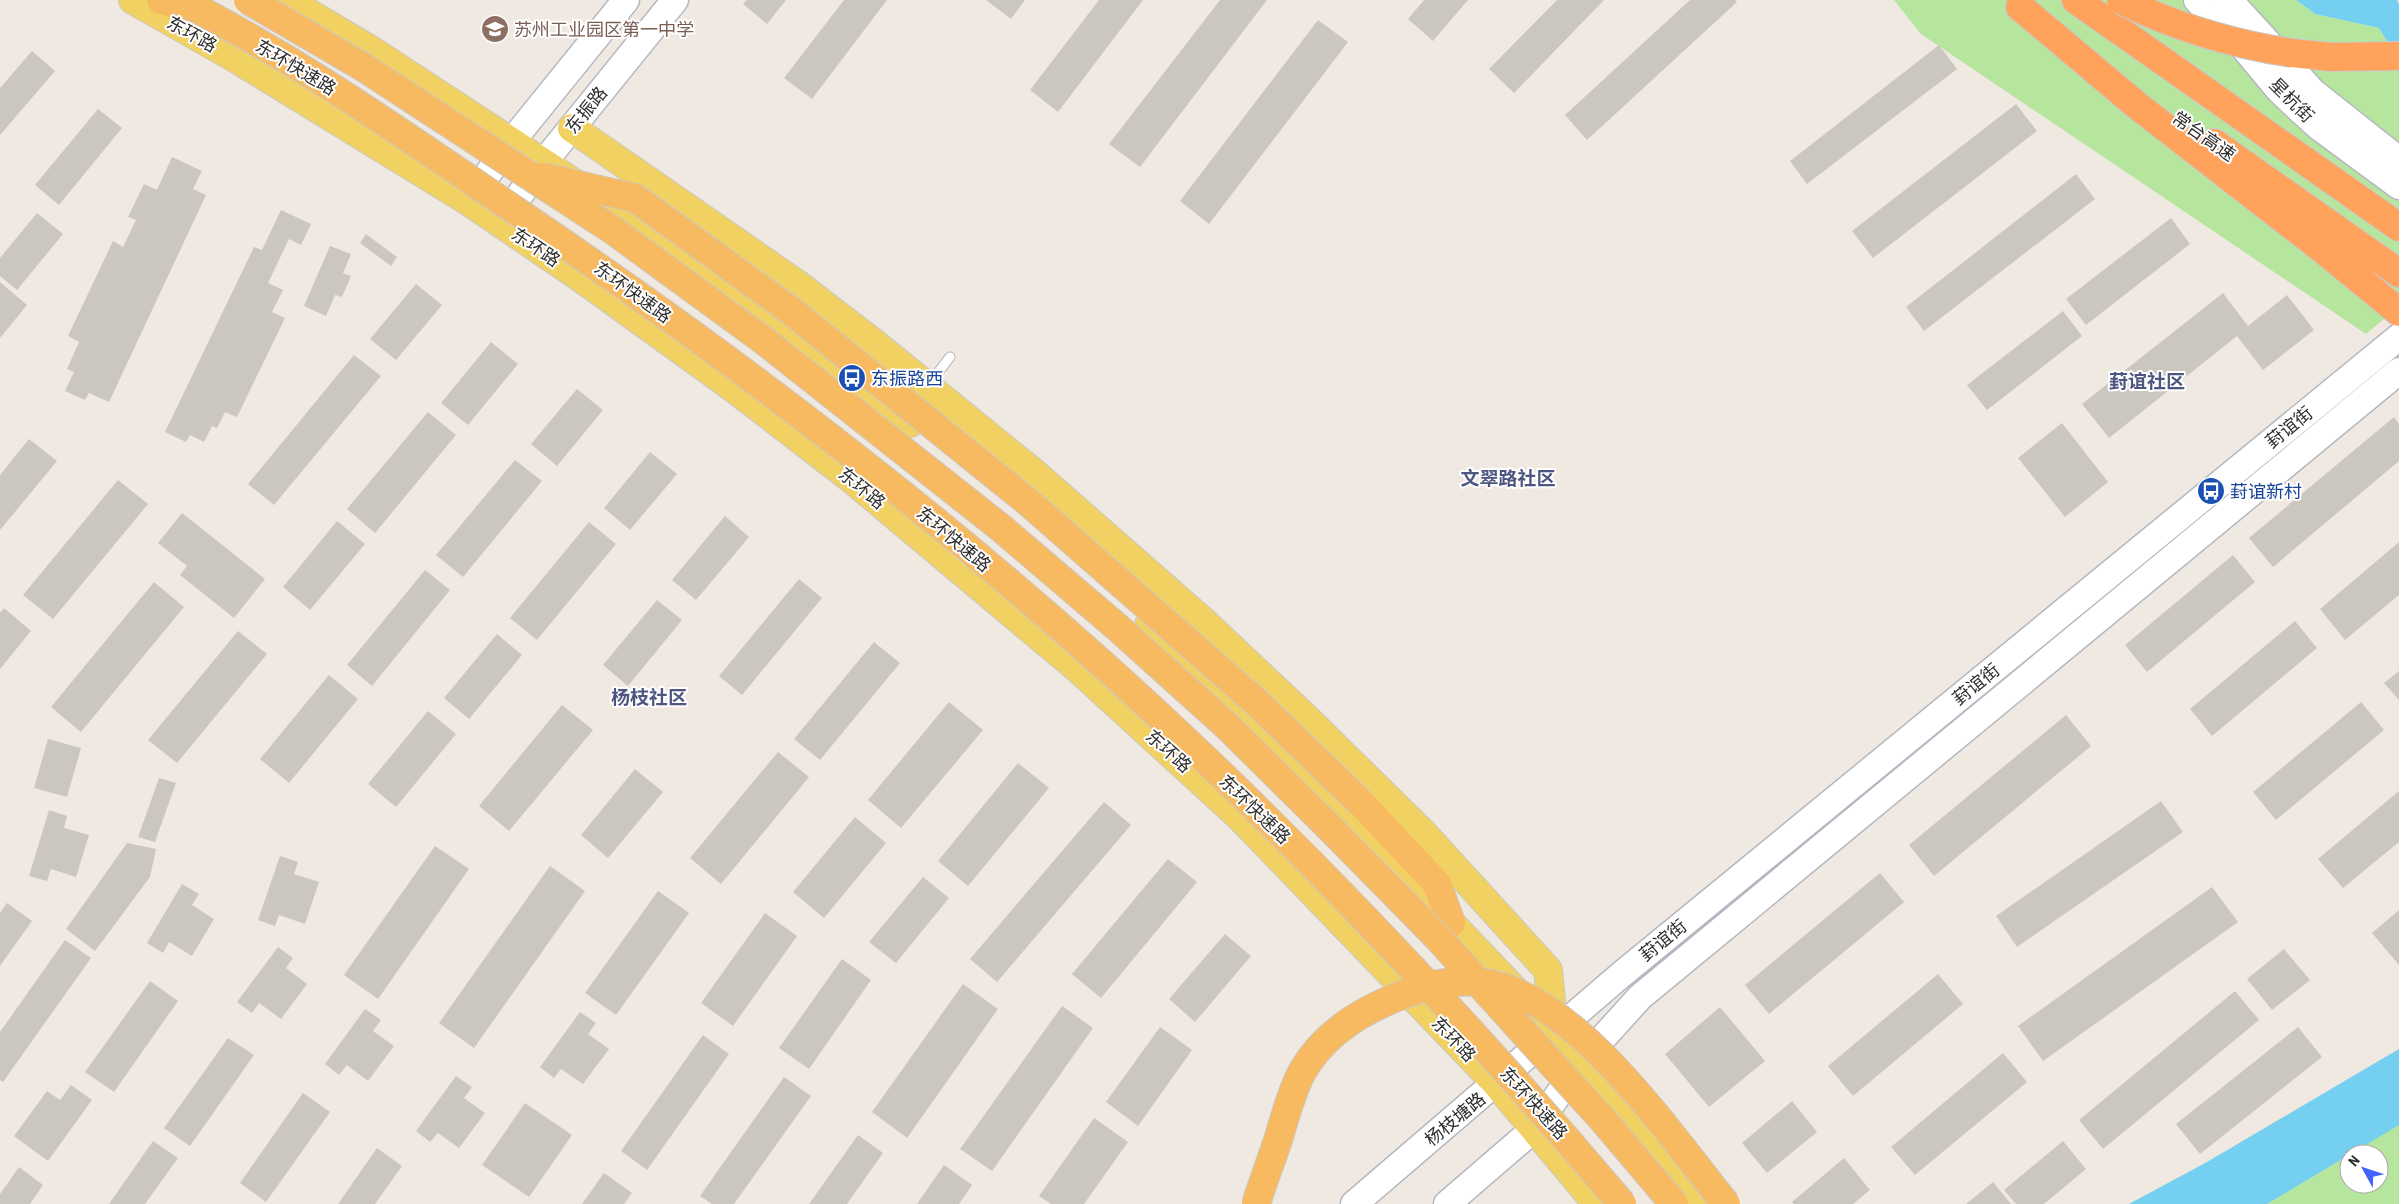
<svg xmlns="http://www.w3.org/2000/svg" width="2399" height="1204" viewBox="0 0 2399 1204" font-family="'Roboto Condensed','Noto Sans SC',sans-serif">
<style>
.green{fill:#b6e59e}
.water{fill:#75cff0}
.building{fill:#cbc7bf}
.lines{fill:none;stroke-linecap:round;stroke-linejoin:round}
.service-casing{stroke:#b4b7c1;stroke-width:11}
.secondary-casing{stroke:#b4b7c1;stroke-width:29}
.primary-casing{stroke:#c9c9c9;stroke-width:30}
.trunk-casing{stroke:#c9c9c9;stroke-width:30}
.motorway-casing{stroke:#c9c9c9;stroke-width:30}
.service{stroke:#fff;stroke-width:9}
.secondary{stroke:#fff;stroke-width:26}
.primary{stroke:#f2d163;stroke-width:28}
.trunk{stroke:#f8ba60;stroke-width:28}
.motorway{stroke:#ffa35c;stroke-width:28}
.trunk-bridge-casing{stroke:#c9c9c9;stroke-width:30;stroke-linecap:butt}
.motorway-bridge-casing{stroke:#c9c9c9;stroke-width:30;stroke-linecap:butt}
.trunk-bridge{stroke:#f8ba60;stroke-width:28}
.motorway-bridge{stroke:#ffa35c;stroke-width:28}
.labels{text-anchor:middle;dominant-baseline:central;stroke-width:4;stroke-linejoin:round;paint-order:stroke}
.education-label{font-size:18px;fill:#785e54;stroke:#fff;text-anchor:start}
.street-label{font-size:18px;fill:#2e2e2e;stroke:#fff}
.transit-label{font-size:18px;fill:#164399;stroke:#fff;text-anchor:start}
.neighbourhood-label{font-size:19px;font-weight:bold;fill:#4d5680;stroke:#fff}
</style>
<rect width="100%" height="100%" fill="#efe9e1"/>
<path class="green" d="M1894,0H2296L2315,14L2379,28L2399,61V306L2366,334L1921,34Z
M2399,1124V1204H2267L2349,1155V1184H2379V1154H2351Z"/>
<path class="water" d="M2296,0H2397L2399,4V61L2379,28L2315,14Z
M2399,1049V1125L2267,1204H2129L2207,1162Z"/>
<path class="building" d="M747,0H786L767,24L743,4Z
M844,0H887L812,99L784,78Z
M986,0H1025L1011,19Z
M1099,0H1143L1058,112L1030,90Z
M1220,0H1267L1140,167L1109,144Z
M1424,0H1468L1433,41L1408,19Z
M1557,0H1604L1514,93L1489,69Z
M1690,0H1735L1737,2L1587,140L1565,115Z
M1318,20L1348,42L1209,224L1180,201Z
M1939,45L1957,69L1807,184L1790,161Z
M32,51L55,71L0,135V88Z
M2016,104L2037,131L1873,258L1852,231Z
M98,109L122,128L59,205L35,185Z
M172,157L202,171L193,189L206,195L109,402L89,393L85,400L65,391L74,372L67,369L79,342L68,336L113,241L123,247L136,220L128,217L144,184L157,190Z
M2076,174L2095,199L1924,331L1906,307Z
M281,210L311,224L301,245L289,239L268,283L283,290L272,312L285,318L237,417L225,412L217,428L212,426L204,442L190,435L186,442L165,432L254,247L262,250Z
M37,213L63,234L17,290L0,276V258Z
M2171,218L2190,244L2086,325L2066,299Z
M366,234L397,257L391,266L360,243Z
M330,246L351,254L343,273L351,276L342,297L335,295L326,316L304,306Z
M0,282L27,305L0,338Z
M416,284L442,305L396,360L370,339Z
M2223,293L2248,326L2287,295L2314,330L2263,370L2237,336L2109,438L2082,404Z
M2063,311L2082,336L1987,410L1967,385Z
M491,342L518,364L468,425L441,403Z
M354,355L381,376L274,505L248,484Z
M577,389L603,410L557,466L531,444Z
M428,412L456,435L375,533L347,509Z
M2394,417L2399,424V461L2273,567L2249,538Z
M2062,423L2108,482L2065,517L2018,458Z
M29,439L57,461L0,530V475Z
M650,452L677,474L630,530L604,508Z
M515,460L542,481L463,577L436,555Z
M118,480L148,504L53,619L23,595Z
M182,513L265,579L234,618L180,575L187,566L158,543Z
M725,516L749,537L696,600L672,580Z
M337,521L365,544L310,610L283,587Z
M589,522L616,544L537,640L510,618Z
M2399,542V595L2345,640L2320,609Z
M2233,555L2255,582L2147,672L2125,645Z
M425,570L450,590L372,686L347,665Z
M799,579L822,598L742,695L719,676Z
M154,582L184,607L81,732L51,707Z
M657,600L682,620L628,686L603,665Z
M4,608L31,631L0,669V613Z
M2295,621L2317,648L2212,736L2190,709Z
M238,631L267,654L177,763L148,740Z
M497,634L522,655L469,719L444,698Z
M874,642L900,663L820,760L794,739Z
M2399,671V700L2384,683Z
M329,675L358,699L289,783L260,759Z
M949,702L983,730L901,828L868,800Z
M2361,702L2384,730L2276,820L2253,792Z
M562,705L593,730L509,831L479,806Z
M428,711L456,734L396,807L368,784Z
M2066,715L2091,746L1934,876L1909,845Z
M48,739L81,748L67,797L34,788Z
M778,752L809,777L721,884L690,858Z
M1018,763L1049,788L968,886L938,861Z
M635,769L663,792L608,858L581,835Z
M159,778L176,783L155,842L138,837Z
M2399,791V842L2343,888L2318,859Z
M2161,801L2183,832L2017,947L1996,916Z
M1104,802L1131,825L997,982L970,959Z
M49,810L67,816L64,828L89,835L76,877L51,869L47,881L29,876Z
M855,817L886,843L824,918L793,892Z
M127,843L156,849L150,877L95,951L66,929Z
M435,846L469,869L378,999L344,975Z
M280,856L298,862L294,874L319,882L305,924L279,915L275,926L258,920Z
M1168,859L1197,882L1101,998L1072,974Z
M550,866L585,891L474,1048L439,1023Z
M1880,873L1904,902L1769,1014L1745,985Z
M923,877L949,898L896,963L869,942Z
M182,884L199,894L192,905L214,919L192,956L169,942L163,953L147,943Z
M2212,887L2238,922L2043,1061L2018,1026Z
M658,891L689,913L616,1015L585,993Z
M7,903L32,921L0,966V913Z
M2399,910V965L2372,933Z
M765,913L797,936L733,1026L701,1003Z
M1225,934L1251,956L1195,1022L1169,999Z
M65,940L91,958L3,1082L0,1080V1032Z
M278,947L293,958L286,968L307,984L281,1019L259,1003L252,1013L237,1002Z
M2284,949L2310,980L2272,1010L2247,979Z
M842,959L871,980L809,1069L779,1048Z
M1938,974L1963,1004L1853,1096L1828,1066Z
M150,981L178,1001L114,1092L85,1072Z
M963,984L998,1009L907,1138L872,1112Z
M2235,991L2259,1020L2103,1149L2079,1120Z
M1062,1006L1093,1028L992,1171L960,1149Z
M1720,1007L1765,1061L1709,1107L1665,1054Z
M365,1009L381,1020L373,1031L394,1046L368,1081L347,1065L339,1075L325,1064Z
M580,1012L596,1023L588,1034L609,1049L583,1084L561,1069L554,1078L540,1067Z
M1160,1027L1192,1050L1138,1126L1106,1102Z
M2298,1027L2322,1057L2200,1154L2176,1124Z
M703,1035L729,1054L647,1170L621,1151Z
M228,1038L254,1055L190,1146L164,1128Z
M2003,1053L2027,1082L1915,1175L1891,1147Z
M456,1076L472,1087L464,1098L485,1113L459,1148L438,1133L430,1142L416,1131Z
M784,1077L811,1096L734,1204H712L700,1196Z
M71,1085L92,1100L48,1161L14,1136L47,1091L60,1100Z
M303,1093L330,1112L266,1202L240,1183Z
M1792,1101L1817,1132L1767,1173L1742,1143Z
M525,1103L572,1135L529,1197L482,1165Z
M1094,1118L1128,1142L1084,1204H1051L1039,1196Z
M858,1135L883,1153L847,1204H809Z
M153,1141L178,1158L145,1204H109Z
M2063,1141L2086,1169L2044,1204H2016L2004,1190Z
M377,1148L402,1166L375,1204H338Z
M1844,1158L1870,1190L1853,1204H1794L1792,1202Z
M944,1165L972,1185L959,1204H917Z
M19,1167L43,1185L30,1204H0V1194Z
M604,1173L632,1193L624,1204H582Z
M1993,1182L2011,1204H1966Z"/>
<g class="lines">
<g class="service-casing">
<path id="service" d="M929,384L950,357"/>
</g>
<g class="secondary-casing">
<path id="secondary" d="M2197,0L2239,42L2279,90L2298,108L2319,127L2399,186
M2229,0L2313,92L2399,160
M468,201L512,141L626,0
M500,222L544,162L675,0
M1354,1204L1622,974L2399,337
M1447,1204L1534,1129L1582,1061L1640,997L2399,371"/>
</g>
<g class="primary-casing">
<path id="primary" d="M133,0L235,58L468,201L581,278L732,387L849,477L1077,668L1241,818L1496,1083L1597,1204
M287,0L374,52L623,215L780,323L910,423
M572,128L797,284L874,343L1033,472L1204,622L1307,719L1424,834L1548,970L1554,1032
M1149,625L1243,710L1348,815L1582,1061L1701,1204"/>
</g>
<g class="trunk-casing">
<path id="trunk" d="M161,0L203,13
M1361,803L1437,884L1451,923"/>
</g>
<g class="motorway-casing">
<path id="motorway" d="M2076,0L2399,227
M2020,7L2139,107L2321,248L2399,312
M2292,53L2331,57L2399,56
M2214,143L2399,273"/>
</g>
<use href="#service" class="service"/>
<use href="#secondary" class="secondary"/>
<use href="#primary" class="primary"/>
<use href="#trunk" class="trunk"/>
<use href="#motorway" class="motorway"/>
<g class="trunk-bridge-casing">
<path id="trunk-bridge" d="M180,0C301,61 413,141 525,217C763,378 992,556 1200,754C1349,896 1489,1047 1622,1204
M248,0L363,67L614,231L767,343L1001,528L1117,627L1227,726L1333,831L1438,938L1603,1120L1674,1204
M543,177L635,198L790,310L1028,502L1254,700L1361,803
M1256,1204C1263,1182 1271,1161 1278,1140C1285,1117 1291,1093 1302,1072C1324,1033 1364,1009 1405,994C1432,983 1461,978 1490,984C1580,1002 1670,1135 1726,1204"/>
</g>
<g class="motorway-bridge-casing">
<path id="motorway-bridge" d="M2121,0C2175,27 2232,44 2292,53"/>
</g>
<use href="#trunk-bridge" class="trunk-bridge"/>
<use href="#motorway-bridge" class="motorway-bridge"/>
</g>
<defs>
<g id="school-disc" transform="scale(1.4375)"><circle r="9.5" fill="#8d6e63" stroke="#fff"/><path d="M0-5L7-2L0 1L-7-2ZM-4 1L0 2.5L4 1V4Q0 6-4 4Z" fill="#fff"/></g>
<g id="bus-disc" transform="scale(1.4375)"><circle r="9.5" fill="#1a4fb4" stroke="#fff"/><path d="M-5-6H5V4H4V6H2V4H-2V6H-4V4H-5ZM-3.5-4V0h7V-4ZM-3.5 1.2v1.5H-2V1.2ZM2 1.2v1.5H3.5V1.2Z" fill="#fff"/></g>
</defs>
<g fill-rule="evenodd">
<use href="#school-disc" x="495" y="29"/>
<use href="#bus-disc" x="852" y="378"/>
<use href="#bus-disc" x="2211" y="491"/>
</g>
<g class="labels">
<g class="education-label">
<text x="514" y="29">苏州工业园区第一中学</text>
</g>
<g class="street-label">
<text transform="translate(192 34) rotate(29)">东环路</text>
<text transform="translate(296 67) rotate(31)">东环快速路</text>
<text transform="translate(2292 100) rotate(45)">星杭街</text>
<text transform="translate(586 110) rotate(-51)">东振路</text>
<text transform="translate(2204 136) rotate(35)">常台高速</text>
<text transform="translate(536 247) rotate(34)">东环路</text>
<text transform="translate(633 292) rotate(36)">东环快速路</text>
<text transform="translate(2289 427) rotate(-39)">葑谊街</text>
<text transform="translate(862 488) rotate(39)">东环路</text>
<text transform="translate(954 539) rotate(40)">东环快速路</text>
<text transform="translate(1976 684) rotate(-39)">葑谊街</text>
<text transform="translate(1169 751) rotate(42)">东环路</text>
<text transform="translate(1255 809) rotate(44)">东环快速路</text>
<text transform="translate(1663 940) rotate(-39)">葑谊街</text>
<text transform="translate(1454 1039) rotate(46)">东环路</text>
<text transform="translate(1534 1103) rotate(48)">东环快速路</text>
<text transform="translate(1455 1119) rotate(-40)">杨枝塘路</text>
</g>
<g class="transit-label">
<text x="871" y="378">东振路西</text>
<text x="2230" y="491">葑谊新村</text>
</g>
<g class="neighbourhood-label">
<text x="2147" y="381">葑谊社区</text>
<text x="1508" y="478">文翠路社区</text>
<text x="649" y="697">杨枝社区</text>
</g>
</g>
<g transform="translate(2364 1169) rotate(310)"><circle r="24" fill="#ffffff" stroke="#ababab"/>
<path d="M0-4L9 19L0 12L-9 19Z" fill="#4264fb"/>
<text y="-8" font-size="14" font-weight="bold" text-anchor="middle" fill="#2e2e2e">N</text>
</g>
</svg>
